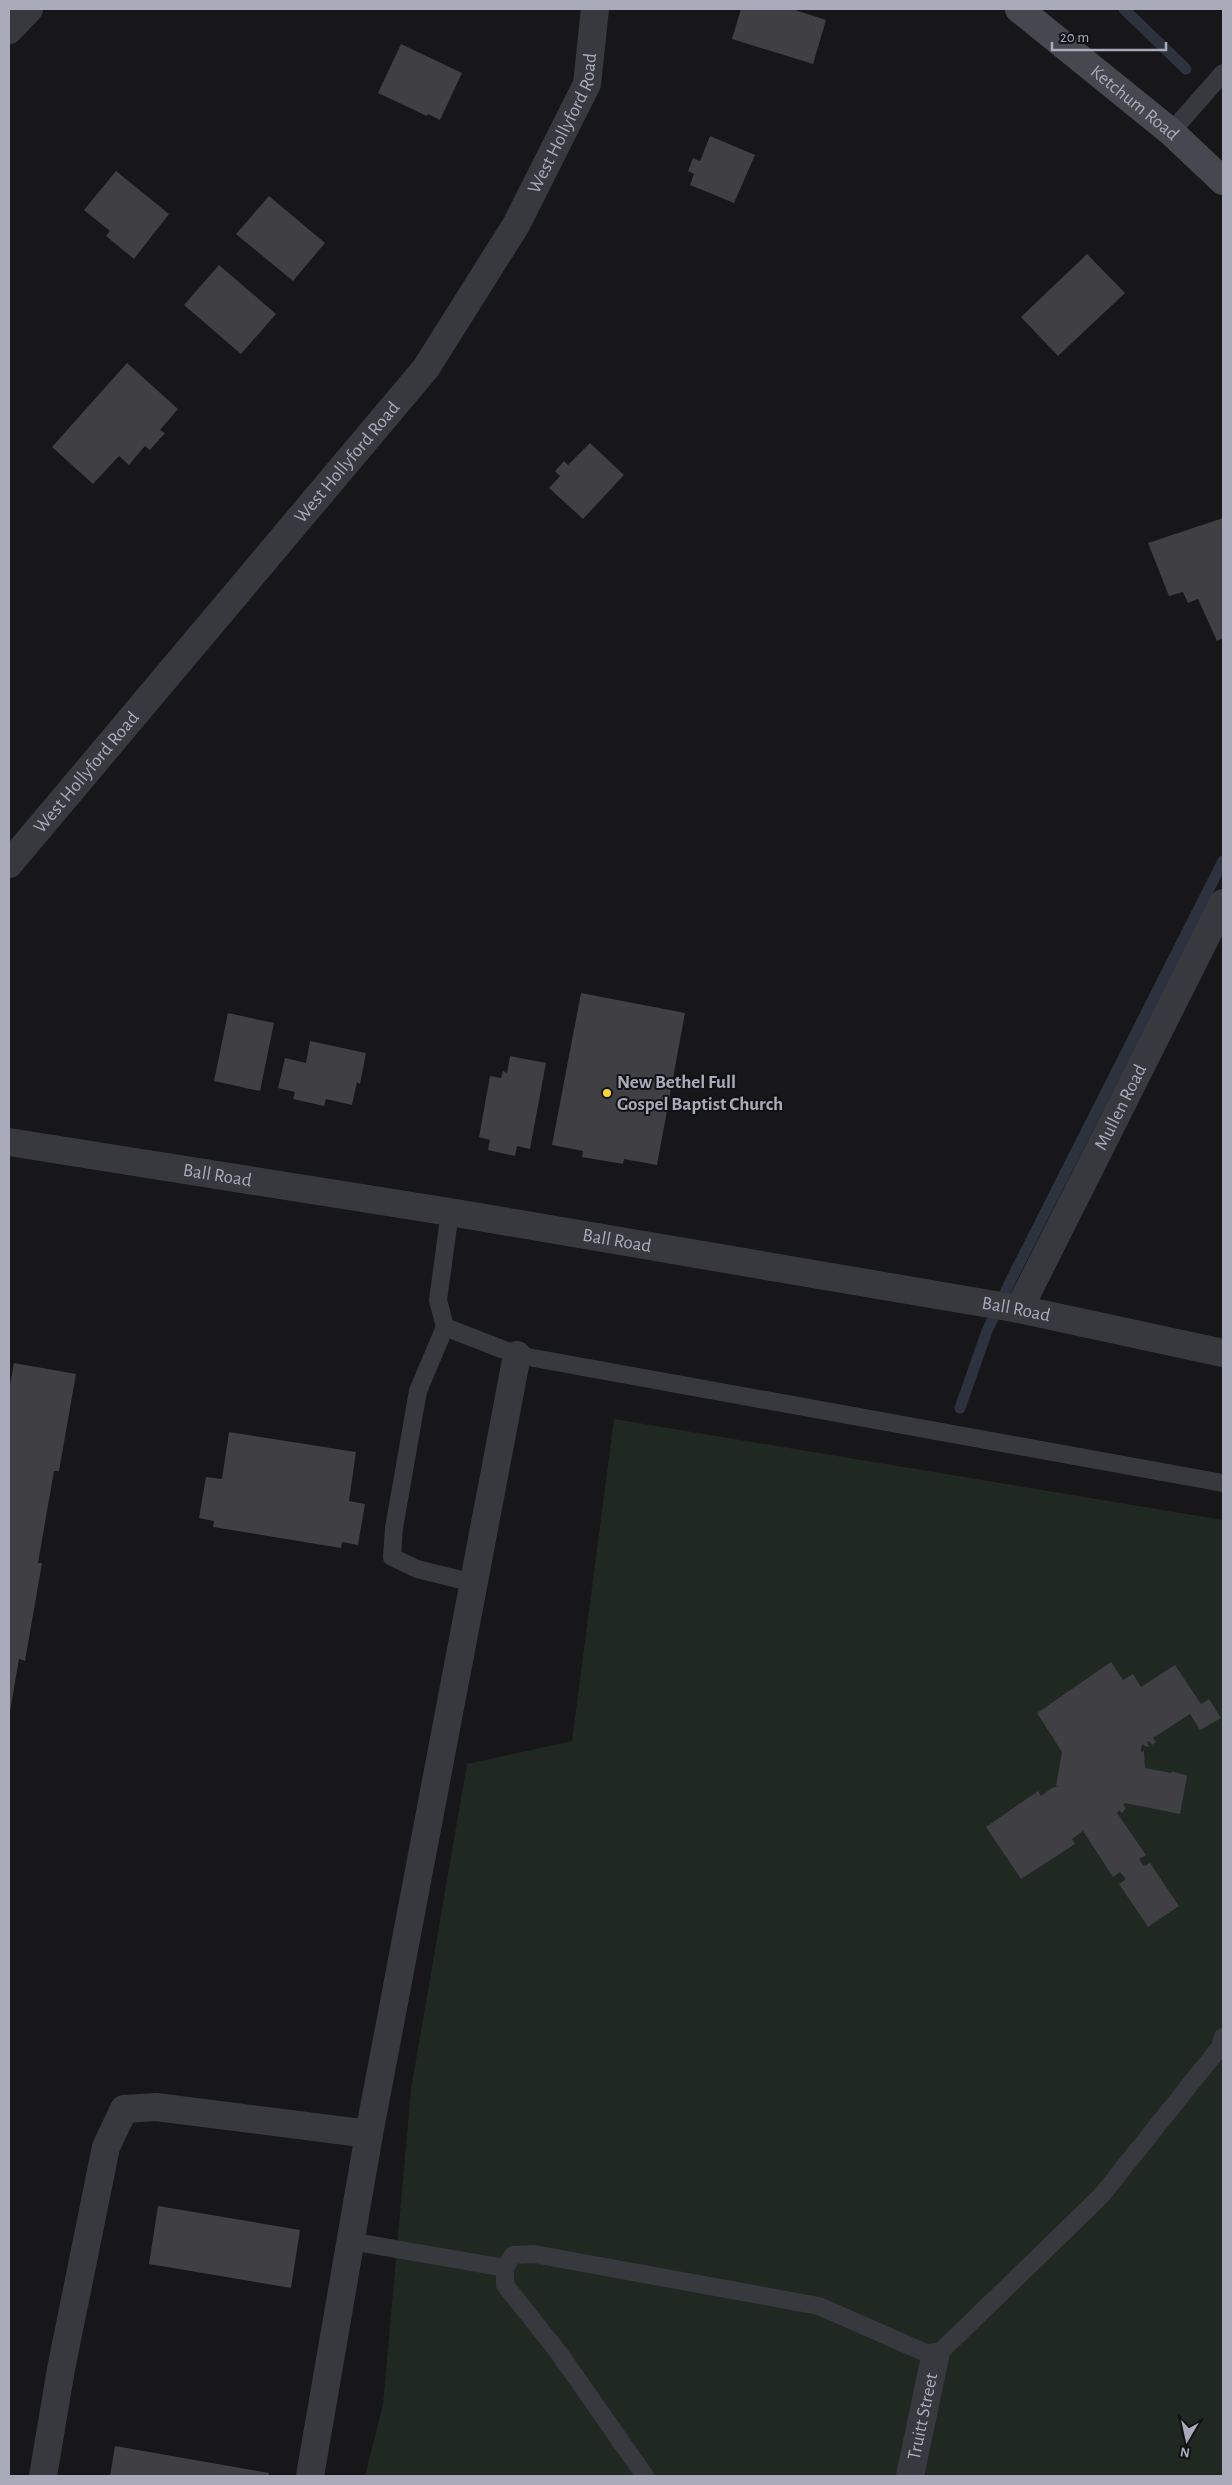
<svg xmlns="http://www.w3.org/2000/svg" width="1232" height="2485" viewBox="0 0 1232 2485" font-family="'Alegreya Sans',sans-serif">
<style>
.green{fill:#1f2821}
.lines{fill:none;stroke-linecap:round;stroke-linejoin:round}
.stream{stroke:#2c333e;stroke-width:11}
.building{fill:#3f3f44}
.service{stroke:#38383f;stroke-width:18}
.minor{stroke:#38383f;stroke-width:28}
.secondary{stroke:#46474f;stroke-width:28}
.poi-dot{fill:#fbd62e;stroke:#121214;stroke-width:2}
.labels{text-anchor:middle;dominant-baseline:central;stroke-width:4;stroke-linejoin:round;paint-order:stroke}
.street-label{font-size:19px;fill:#a9abba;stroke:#121214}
.poi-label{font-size:19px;font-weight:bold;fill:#a9abba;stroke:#121214;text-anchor:start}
</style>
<rect width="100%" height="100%" fill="#171719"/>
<path class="green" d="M614,1419L1223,1520V2476H365L383,2405L411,2089L467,1764L572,1741Z"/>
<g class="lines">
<path class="stream" d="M1124,9L1186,69
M960,1408L987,1331L1012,1278L1223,861"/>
</g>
<path class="building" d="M741,9H792L826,20L813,64L732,39Z
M401,44L462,73L440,120L428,114L427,116L378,93Z
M710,136L755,155L734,203L690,185L694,174L688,171L693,158L700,161Z
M116,171L169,214L134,259L106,236L110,231L84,210Z
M269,196L325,243L293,281L236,234Z
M1087,254L1125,293L1058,356L1021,317Z
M219,265L276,314L241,354L184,305Z
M127,363L178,409L160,430L165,433L150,450L145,446L129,465L119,456L93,484L52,447Z
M590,443L624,475L583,519L549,488L560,476L555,471L564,461L568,465Z
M1223,518V638L1217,641L1198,599L1188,603L1183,592L1169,596L1148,543Z
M581,993L685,1013L657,1165L624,1159L623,1164L582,1157L583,1151L552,1145Z
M228,1013L274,1023L260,1091L214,1081Z
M310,1041L366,1053L360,1084L357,1082L352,1105L326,1099L324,1106L293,1099L295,1092L278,1088L285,1058L306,1063Z
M510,1056L546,1063L530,1149L517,1146L515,1156L488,1150L490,1140L479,1137L490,1076L501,1078L503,1071L507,1073Z
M14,1363L76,1374L59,1471H54L38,1563H42L25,1661L19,1659L10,1712L9,1390Z
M229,1432L356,1452L349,1501L365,1504L358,1545L342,1542L341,1548L213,1527L214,1521L199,1518L206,1477L222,1479Z
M1111,1662L1123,1680L1133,1674L1141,1687L1175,1665L1201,1704L1209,1699L1221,1718L1200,1730L1190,1714L1153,1738L1156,1742L1152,1745L1149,1741L1147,1742L1149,1746L1146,1747L1143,1744L1141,1746V1752L1144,1751L1145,1768L1171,1773L1172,1771L1187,1776L1180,1814L1125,1803L1123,1805L1126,1808L1122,1813L1119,1810L1117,1813L1146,1855L1139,1859L1144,1866L1150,1863L1179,1906L1148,1927L1119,1884L1126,1879L1120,1872L1113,1877L1083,1831L1072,1839L1075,1844L1021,1879L986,1827L1038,1791L1041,1796L1052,1788L1059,1786H1056L1062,1752L1037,1713Z
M158,2206L300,2230L291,2288L149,2264Z
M115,2446L269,2473L268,2476H110Z"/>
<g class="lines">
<path class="service" d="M1171,132L1223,73
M450,1212L438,1300L445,1327L517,1355L1223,1483
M445,1327L418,1391L394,1528L392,1557L417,1569L474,1583
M350,2241L505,2268
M645,2476L559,2353L505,2285V2268L513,2255L534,2254L819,2306L935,2357L1101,2196L1220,2047L1223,2037"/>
<g class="minor">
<path d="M9,30L29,9"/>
<path id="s1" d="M9,864L426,368L516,225L587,84L595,9"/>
<path id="s2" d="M9,1142L450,1212L1019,1309L1223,1353"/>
<path id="s3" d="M1019,1309L1223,903"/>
<path d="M43,2476L61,2369L106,2147L124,2109L156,2107L369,2134"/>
<path d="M310,2476L369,2134L517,1355"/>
<path id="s4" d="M910,2476L935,2357"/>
</g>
<path class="secondary" id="s5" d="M1019,9L1171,132L1223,181"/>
</g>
<circle class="poi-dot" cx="607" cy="1093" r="5"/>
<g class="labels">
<g class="street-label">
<text stroke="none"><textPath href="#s5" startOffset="149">Ketchum Road</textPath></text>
<text stroke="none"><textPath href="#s1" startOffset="930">West Hollyford Road</textPath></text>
<text stroke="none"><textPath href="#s1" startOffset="525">West Hollyford Road</textPath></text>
<text stroke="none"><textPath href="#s1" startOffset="120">West Hollyford Road</textPath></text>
<text stroke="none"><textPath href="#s3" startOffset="226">Mullen Road</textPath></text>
<text stroke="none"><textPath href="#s2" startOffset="211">Ball Road</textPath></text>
<text stroke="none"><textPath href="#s2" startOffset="616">Ball Road</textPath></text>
<text stroke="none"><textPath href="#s2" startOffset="1021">Ball Road</textPath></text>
<text stroke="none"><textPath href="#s4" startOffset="61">Truitt Street</textPath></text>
</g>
<g class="poi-label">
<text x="617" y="1082">New Bethel Full<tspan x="617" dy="22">Gospel Baptist Church</tspan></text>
</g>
</g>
<rect width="1232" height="2485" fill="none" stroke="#a9abba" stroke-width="20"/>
<g transform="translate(1187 2440) rotate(189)" stroke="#121214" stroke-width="4" paint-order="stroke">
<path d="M0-4L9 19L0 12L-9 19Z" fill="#a9abba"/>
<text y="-8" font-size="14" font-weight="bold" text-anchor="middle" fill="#a9abba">N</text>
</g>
<path d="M1052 42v8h114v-8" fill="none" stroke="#a9abba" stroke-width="2.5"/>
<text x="1060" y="42" font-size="15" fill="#a9abba" stroke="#121214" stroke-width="4" paint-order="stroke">20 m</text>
</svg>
